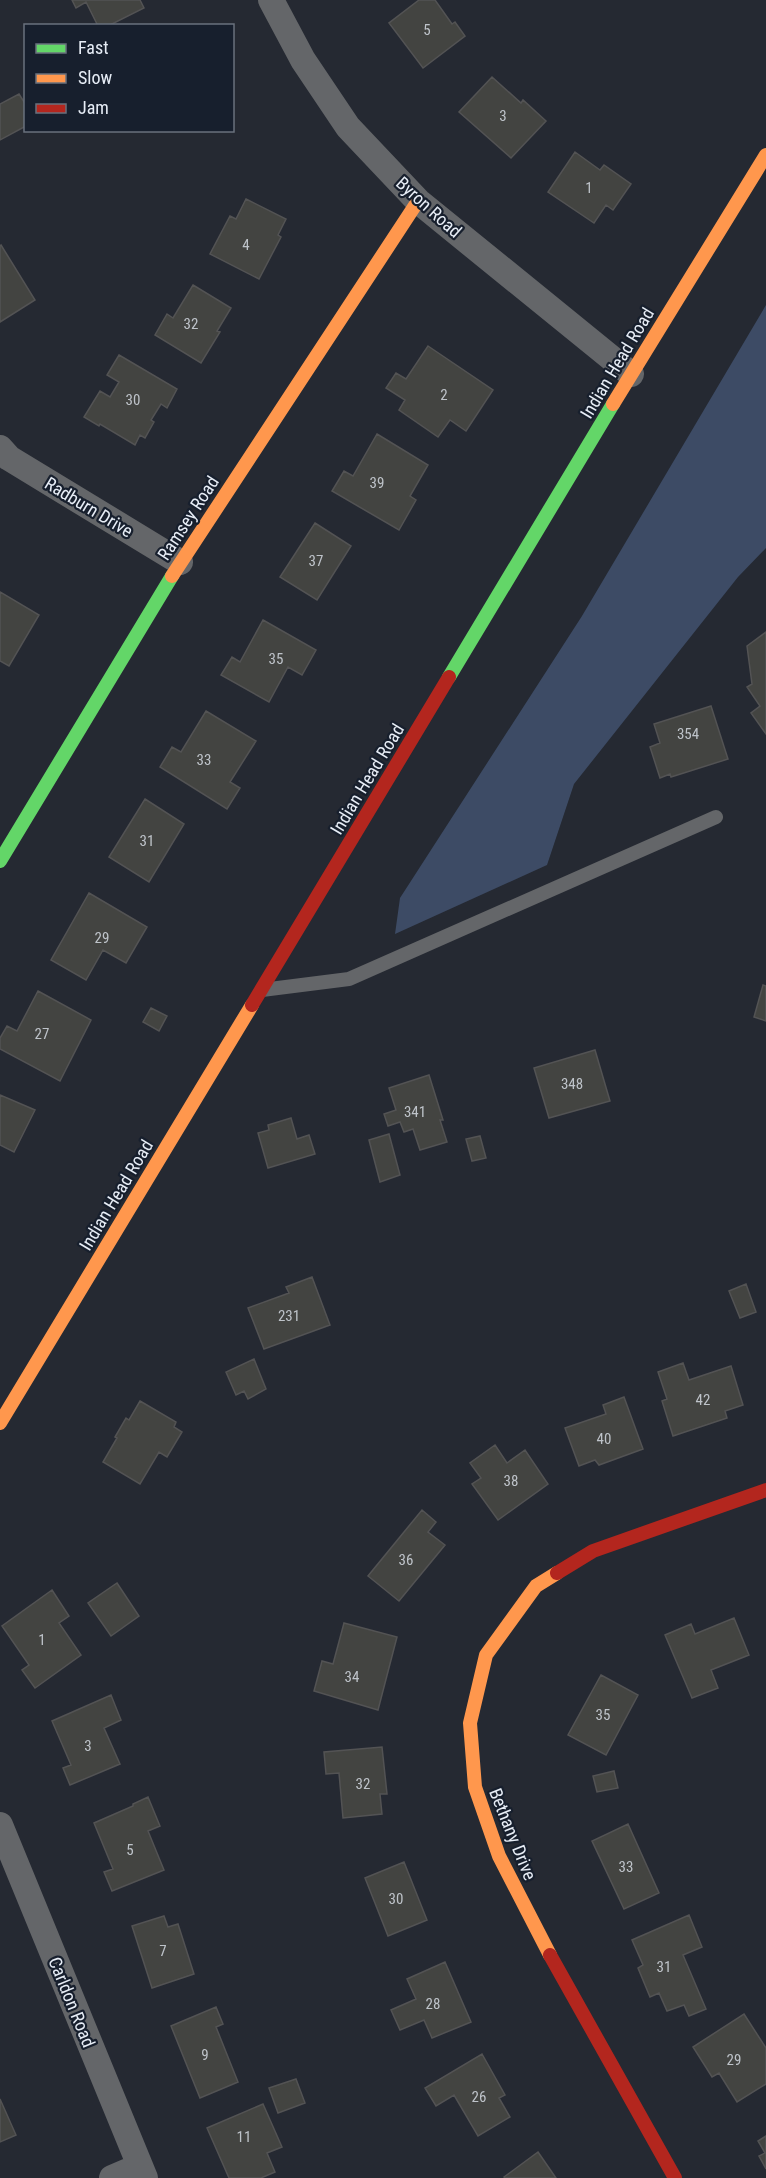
<svg xmlns="http://www.w3.org/2000/svg" width="766" height="2178" viewBox="0 0 766 2178" font-family="'Roboto Condensed',sans-serif">
<style>
.green{fill:#3d4b65}
.building{fill:#434441;stroke:#535354;stroke-width:1.5}
.lines{fill:none;stroke-linecap:round;stroke-linejoin:round}
.lane{stroke:#646669;stroke-width:14}
.street{stroke:#646669;stroke-width:26}
.fast{stroke:#63d668;stroke-width:14}
.slow{stroke:#ff974d;stroke-width:14}
.jam{stroke:#b3261e;stroke-width:14}
.labels{text-anchor:middle;dominant-baseline:central;stroke-width:4.5;stroke-linejoin:round;paint-order:stroke}
.number-label{font-size:15px;fill:#bec3c9}
.street-label{font-size:18px;fill:#e7edf6;stroke:#171f2d}
</style>
<rect width="100%" height="100%" fill="#252932"/>
<path class="green" d="M766,305V548L738,577L574,784L547,865L395,934L400,898L582,616Z"/>
<path class="building" d="M72,0H140L144,8L108,26H98L86,2L76,8Z
M419,0H435L452,24L455,22L465,36L423,68L389,23Z
M492,77L521,103L523,100L546,121L511,158L459,112Z
M19,94L26,105V126L0,140V104Z
M575,152L600,170L604,165L631,184L613,210L606,205L594,223L548,192Z
M246,199L286,219L278,235L281,237L259,279L210,254L230,216L236,219Z
M1,245L35,300L0,322V246Z
M193,285L231,308L217,331L220,332L201,363L155,335L167,314L173,318Z
M428,346L493,390L466,431L450,420L438,437L399,410L405,400L386,388L396,373L406,379Z
M119,355L177,389L167,408L161,404L151,420L154,422L145,438L140,435L135,445L100,424L99,426L84,417L100,391L110,397L119,382L107,375Z
M377,434L428,465L410,496L416,500L399,530L332,491L344,471L353,476Z
M315,523L351,546L317,600L280,577Z
M0,592L39,615L9,666L0,661Z
M263,620L316,650L302,675L288,667L269,702L221,675L232,657L240,662Z
M766,632V734L751,713L760,706L747,687L752,684L747,646Z
M711,706L728,759L671,777L670,774L660,778L650,747L660,743L654,724Z
M206,711L256,741L230,782L240,788L227,809L160,767L172,747L181,752Z
M145,799L184,824L149,882L109,857Z
M89,893L147,927L126,963L103,950L86,980L51,960Z
M763,985L766,986V1021L754,1017Z
M38,991L91,1020L60,1081L0,1049V1038L7,1026L17,1031Z
M151,1008L167,1016L159,1031L143,1022Z
M595,1050L610,1101L549,1118L534,1068Z
M429,1075L443,1120H440L447,1142L420,1150L413,1129L404,1132L400,1122L388,1126L384,1114L396,1110L389,1088Z
M0,1095L35,1110L14,1152L0,1145Z
M291,1118L297,1139L309,1135L315,1154L268,1168L258,1133L269,1130L268,1125Z
M389,1134L400,1175L380,1182L369,1140Z
M480,1136L486,1158L472,1161L466,1139Z
M312,1277L330,1325L264,1349L248,1308L289,1293L286,1287Z
M746,1284L756,1312L740,1318L729,1291Z
M254,1359L266,1389L248,1399L244,1391L236,1395L226,1372Z
M683,1363L689,1380L731,1366L743,1405L725,1411L727,1418L673,1436L662,1401L667,1399L658,1372Z
M624,1397L643,1449L599,1465L595,1460L579,1466L565,1428L606,1414L603,1405Z
M140,1401L176,1422L174,1427L182,1432L167,1457L159,1452L140,1484L103,1462L117,1438L115,1437L126,1418L129,1420Z
M495,1445L507,1463L525,1450L548,1484L498,1520L472,1484L481,1478L470,1463Z
M422,1510L436,1522L428,1532L445,1545L399,1601L368,1576Z
M117,1583L139,1616L111,1636L88,1603Z
M52,1590L69,1616L59,1623L81,1655L35,1688L22,1670L29,1665L2,1626Z
M734,1618L749,1655L711,1670L718,1688L692,1698L665,1635L691,1624L695,1634Z
M344,1623L397,1637L378,1710L314,1691L322,1661L333,1664Z
M601,1675L638,1695L606,1755L568,1735Z
M111,1695L121,1720L104,1728L120,1764L70,1785L63,1768L71,1765L52,1721Z
M382,1747L387,1794H380L382,1814L343,1818L339,1773L326,1774L324,1752Z
M614,1771L618,1788L597,1792L593,1776Z
M148,1797L160,1826L148,1831L164,1870L112,1891L104,1872L113,1869L94,1823L133,1806V1804Z
M628,1824L659,1893L624,1909L592,1841Z
M404,1862L427,1920L388,1936L365,1878Z
M689,1915L702,1947L683,1955L706,2009L689,2016L684,2005L667,2011L659,1993L650,1997L638,1968L643,1965L632,1940Z
M164,1916L168,1927L178,1924L194,1974L152,1988L132,1926Z
M445,1962L471,2022L432,2038L424,2020L400,2030L391,2010L416,1999L407,1979Z
M216,2007L223,2024L216,2027L238,2082L200,2098L171,2026Z
M744,2014L766,2048V2084L737,2102L719,2073L712,2077L693,2047Z
M482,2054L505,2095L499,2098L510,2117L478,2136L454,2095L436,2106L425,2088Z
M296,2079L305,2103L278,2113L269,2088Z
M0,2099L16,2135L0,2142Z
M263,2104L282,2147L267,2153L275,2172L261,2178H229L207,2128Z
M766,2136V2169L759,2156L765,2153L758,2141Z
M538,2152L556,2178H505L504,2177Z"/>
<g class="lines">
<path class="lane" d="M262,990L349,979L716,817"/>
<path class="street" d="M271,0L303,60L348,127L418,201L631,374
M0,448L9,458L180,562
M0,1825L145,2178
M112,2178L140,2166"/>
<path class="fast" d="M449,677L613,404
M0,861L172,576"/>
<path class="slow" d="M613,404L766,155
M172,576L418,201
M0,1423L252,1005
M550,1955L499,1856L475,1787L470,1723L486,1655L536,1586L557,1573"/>
<path class="jam" d="M252,1005L449,677
M557,1573L593,1551L766,1490
M550,1955L675,2178"/>
</g>
<g class="labels">
<g class="number-label">
<text x="427" y="30">5</text>
<text x="503" y="116">3</text>
<text x="589" y="188">1</text>
<text x="246" y="245">4</text>
<text x="191" y="324">32</text>
<text x="444" y="395">2</text>
<text x="133" y="400">30</text>
<text x="377" y="483">39</text>
<text x="316" y="561">37</text>
<text x="276" y="659">35</text>
<text x="688" y="734">354</text>
<text x="204" y="760">33</text>
<text x="147" y="841">31</text>
<text x="102" y="938">29</text>
<text x="42" y="1034">27</text>
<text x="572" y="1084">348</text>
<text x="415" y="1112">341</text>
<text x="289" y="1316">231</text>
<text x="703" y="1400">42</text>
<text x="604" y="1439">40</text>
<text x="511" y="1481">38</text>
<text x="406" y="1560">36</text>
<text x="42" y="1640">1</text>
<text x="352" y="1677">34</text>
<text x="603" y="1715">35</text>
<text x="88" y="1746">3</text>
<text x="363" y="1784">32</text>
<text x="130" y="1850">5</text>
<text x="626" y="1867">33</text>
<text x="396" y="1899">30</text>
<text x="163" y="1951">7</text>
<text x="664" y="1967">31</text>
<text x="433" y="2004">28</text>
<text x="205" y="2055">9</text>
<text x="734" y="2060">29</text>
<text x="479" y="2097">26</text>
<text x="244" y="2137">11</text>
</g>
<g class="street-label">
<text transform="translate(429 207) rotate(42)">Byron Road</text>
<text transform="translate(617 363) rotate(-59)">Indian Head Road</text>
<text transform="translate(89 507) rotate(31)">Radburn Drive</text>
<text transform="translate(188 518) rotate(-57)">Ramsey Road</text>
<text transform="translate(367 779) rotate(-59)">Indian Head Road</text>
<text transform="translate(116 1195) rotate(-59)">Indian Head Road</text>
<text transform="translate(513 1834) rotate(68)">Bethany Drive</text>
<text transform="translate(72 2002) rotate(68)">Carldon Road</text>
</g>
</g>
<rect x="24" y="24" width="210" height="108" fill="#171f2d" stroke="#6a717d" stroke-width="1.5"/>
<rect x="36" y="44" width="30" height="9" fill="#63d668" stroke="#6a717d" stroke-width="1.5"/>
<text x="78" y="54" font-size="18" fill="#e7edf6">Fast</text>
<rect x="36" y="74" width="30" height="9" fill="#ff974d" stroke="#6a717d" stroke-width="1.5"/>
<text x="78" y="84" font-size="18" fill="#e7edf6">Slow</text>
<rect x="36" y="104" width="30" height="9" fill="#b3261e" stroke="#6a717d" stroke-width="1.5"/>
<text x="78" y="114" font-size="18" fill="#e7edf6">Jam</text>
</svg>
